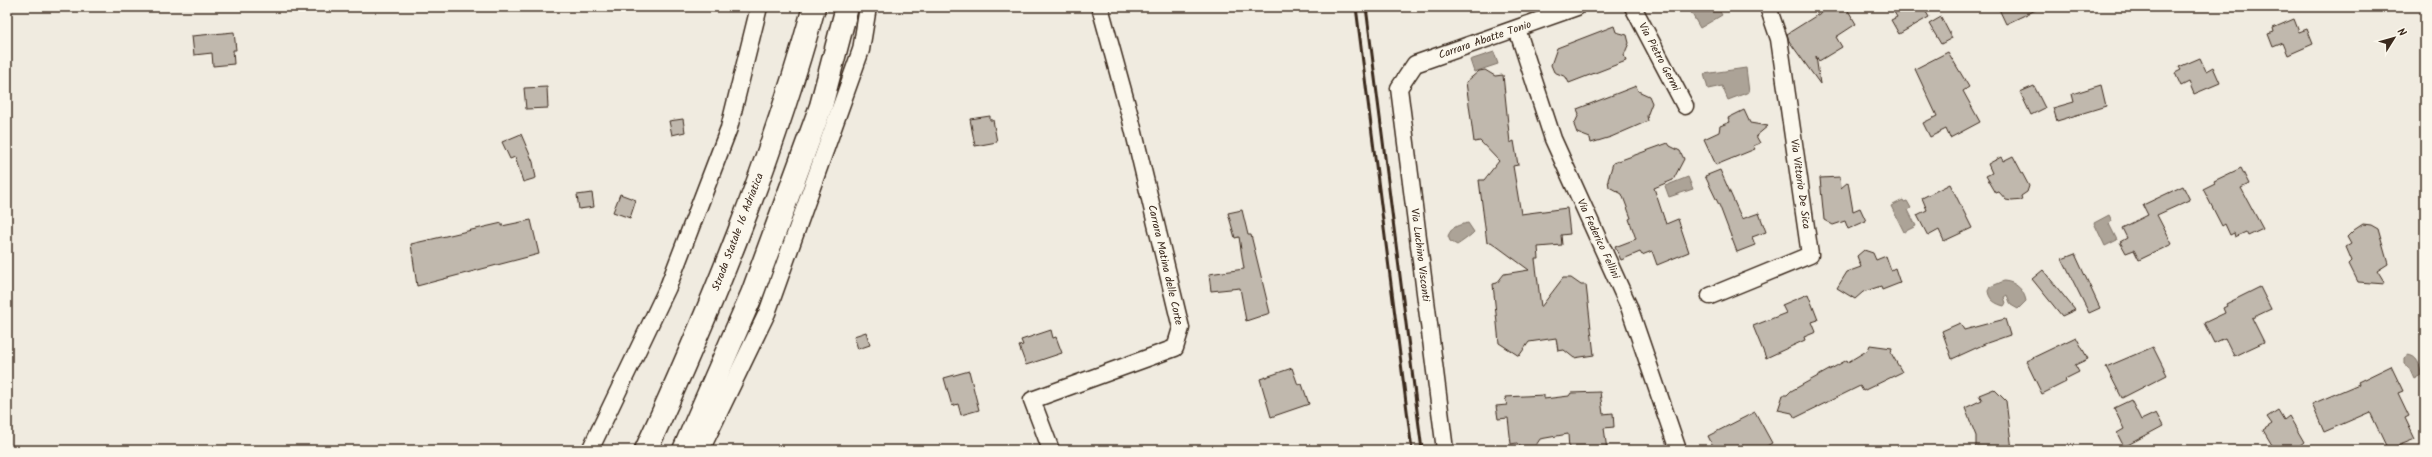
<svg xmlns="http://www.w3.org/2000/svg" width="2432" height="457" viewBox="0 0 2432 457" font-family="Kalam,sans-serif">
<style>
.water{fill:#aca397;stroke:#7f7367}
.building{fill:#c0b8ad;stroke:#3b2a1e}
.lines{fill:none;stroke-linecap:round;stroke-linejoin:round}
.street-casing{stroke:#3b2a1e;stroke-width:19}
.highway-casing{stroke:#3b2a1e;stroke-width:25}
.street{stroke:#fbf7ec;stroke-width:16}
.highway{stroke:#fbf7ec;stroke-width:22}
.rail{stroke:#3b2a1e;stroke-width:3}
.labels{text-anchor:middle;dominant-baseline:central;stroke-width:3;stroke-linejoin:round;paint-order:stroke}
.street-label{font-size:11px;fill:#3b2a1e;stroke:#fbf7ec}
</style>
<rect width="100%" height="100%" fill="#f0ebe0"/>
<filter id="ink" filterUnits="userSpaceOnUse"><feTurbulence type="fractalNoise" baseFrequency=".025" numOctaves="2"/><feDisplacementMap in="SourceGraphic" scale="8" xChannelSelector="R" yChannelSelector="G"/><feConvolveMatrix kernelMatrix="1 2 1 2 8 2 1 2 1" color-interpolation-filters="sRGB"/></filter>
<g filter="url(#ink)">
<path class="water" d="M1688,7H1717L1722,15L1700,28Z
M1494,52L1498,64L1474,72L1470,60Z
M1746,68L1749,92L1728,100L1722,86L1708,89L1704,74Z
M1688,177L1693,189L1669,197L1665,186Z
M1903,200L1904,202L1907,201L1911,208L1908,210L1916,226L1904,232L1891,206Z
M2109,215L2112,221L2109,224L2117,240L2105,246L2094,223Z
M1468,223L1474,232C1473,234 1459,244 1457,245L1450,241L1448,236C1452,226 1459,225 1468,223Z
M2004,281C2016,282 2024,290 2026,301L2018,309L2011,305L2007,295L2004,297L2006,303L2004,306C1996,304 1989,300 1988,291L1990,287Z
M2407,355C2417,355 2421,366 2421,375L2414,379L2409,368L2404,364V358Z"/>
<path class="building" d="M1830,7H1846L1856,24L1836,37L1842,47L1819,61L1816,56L1820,84L1789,41L1787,34Z
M1891,7H1923L1929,17L1899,34L1891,20L1897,17Z
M1998,7H2042L2006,24Z
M1941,17L1952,38L1941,44L1929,24Z
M2294,19L2299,32L2307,29L2313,44L2288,55L2283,43L2273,47L2268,34L2274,32L2273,28Z
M1614,26L1616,32L1627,35L1629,43L1624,55L1626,61L1569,83L1566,77L1554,72L1551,65L1557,48Z
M234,32L236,50H233L234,64L213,66L212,53L194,55L192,36Z
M1948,52L1969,87L1963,91L1980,122L1950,138L1946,129L1930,137L1923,123L1937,116L1915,69Z
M2200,58L2206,71L2213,67L2220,83L2194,94L2189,82L2181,86L2175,73L2181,70L2179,67Z
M1485,70L1495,76L1503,75L1510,143L1514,141L1518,165L1513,166L1521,214L1567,208L1570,234L1561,235L1562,245L1538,247L1539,259H1535L1541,307L1563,278H1571L1581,285H1586L1594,355L1574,358L1564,350L1558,351L1556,338L1529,342L1519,356L1499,343L1493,284L1497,283L1504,274L1529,270L1491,242L1487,243L1479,180H1484L1499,161L1480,141L1474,142L1466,82L1479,71Z
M2101,85L2106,106L2057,121L2053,108L2074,102L2072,94Z
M1636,86L1638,91L1649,96L1652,103L1647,116L1648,121L1611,137L1591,143L1590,138L1577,133L1574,125L1579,114L1577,109Z
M2034,86L2045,108L2031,115L2020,92Z
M547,87L548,108L526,109L524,88Z
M1744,110L1750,123L1768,126L1756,136L1760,143L1753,146L1755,149L1716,165L1704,139L1719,132L1720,126L1730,122L1728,118Z
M990,116V120H993L997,142L975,146L970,119Z
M683,119L685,132L672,135L669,121Z
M521,134L533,162L536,178L523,182L515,157L510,159L502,142Z
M1668,143L1670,146L1680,151L1684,159L1673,180L1654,188L1666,224L1678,219L1689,252L1657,265L1652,251L1642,255L1640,252L1621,260L1615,247L1636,239L1629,219L1631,218L1622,194L1609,187L1608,180L1613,163Z
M2013,156L2029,186L2027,192L2021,196L2022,200L2012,201L2006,200L1999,192L1996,193L1986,176L1992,173L1988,164L2001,157L2003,161Z
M2241,168L2249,184L2241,188L2263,229L2248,236L2246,232L2235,237L2234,233L2230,235L2225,224L2222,226L2203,189L2215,183L2214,181Z
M1720,170L1742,219L1759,213L1766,232L1752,237L1755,245L1737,252L1720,207L1705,176Z
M1840,177L1841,188L1848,182L1853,211L1860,208L1866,221L1848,229L1845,221L1833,225L1824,220L1820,178Z
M1950,184L1972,228L1944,241L1939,230L1928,236L1917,215L1927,210L1922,198Z
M2183,186L2190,200L2157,215L2172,244L2139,260L2134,250L2126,253L2120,242L2127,238L2122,228L2148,215L2143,205Z
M592,193L594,207L579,209L577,195Z
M620,194L636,200L630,218L613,212Z
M1242,210L1248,235H1251L1270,313L1246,321L1240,288L1211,291L1209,274L1244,269L1239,237L1235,238L1228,213Z
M531,220L539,254L417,286L411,244L502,223V226Z
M2363,224L2371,225L2378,229L2388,264L2377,271L2385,284L2358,282L2349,264L2352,261L2346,247L2351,244L2347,237L2354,230Z
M1864,250L1873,253L1876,260L1886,256L1891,270L1895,268L1900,283L1882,290L1881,286L1863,292L1855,299L1837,288L1847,272L1861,267L1857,256Z
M2075,254L2100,308L2089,313L2062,259Z
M2043,270L2075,310L2062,316L2032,279Z
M2260,287L2271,309L2252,318L2264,342L2234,356L2225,338L2214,343L2204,323L2225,313L2223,308L2227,306L2226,304Z
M1808,294L1818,320L1812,322L1816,332L1804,337L1805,340L1766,358L1753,326L1786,313L1782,305Z
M2005,319L2010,335L1987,343L1952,359L1942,331L1960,323L1964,330Z
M1051,330L1053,338L1056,337L1062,353L1026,365L1019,346L1023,345L1021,340Z
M866,332L870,345L858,349L854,336Z
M2076,337L2088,359L2075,365L2079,372L2065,379L2066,382L2042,394L2026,361Z
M1870,345L1892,348L1891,353L1902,372L1863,391L1860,386L1795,418L1792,413L1778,410L1783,395H1787L1791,391L1847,360L1848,362L1868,350Z
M2153,347L2167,375L2122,398L2106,367Z
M2391,366L2403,391L2398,393L2409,416L2405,418L2415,439L2388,450L2370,412L2324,432L2312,404L2359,384L2358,382Z
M1292,368L1298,385L1302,384L1309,404L1271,417L1260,379Z
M969,371L979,410L961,415L958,404L952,406L944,378Z
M1994,389L2006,401L2012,450H1976V436L1965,408L1982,400L1979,395Z
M1600,392L1603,414L1613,413L1614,427L1604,428L1607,450H1569L1568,434L1540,439L1533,450H1524L1517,443L1511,444L1508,418L1498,419L1496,406L1507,405L1505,397L1544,395V399L1569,396L1571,393Z
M2131,400L2141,420L2156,413L2163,426L2124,447L2117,433L2124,429L2114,408Z
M2278,410L2284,420L2289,416L2304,442L2294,450H2275L2263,430L2272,424L2267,417Z
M1755,412L1772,443L1760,450H1715L1708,436Z"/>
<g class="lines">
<g class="street-casing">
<path id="street" d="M1633,7L1685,106
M1517,29L1553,139L1629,307L1678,450
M1710,296L1810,255L1779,39L1768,7
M590,450L668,287L729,128L759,7
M701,450L767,313L861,50L868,7
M1051,450L1032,400L1175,348L1181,328L1130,116L1100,7
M1445,450L1399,88L1415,64L1577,7"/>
</g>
<g class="highway-casing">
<path id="highway" d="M646,450C712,306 772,160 814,7
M684,450L752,294L821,106L847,7"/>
</g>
<use href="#street" class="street"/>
<use href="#highway" class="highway"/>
<path class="rail" d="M1356,7L1412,450
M1366,7L1422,450"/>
</g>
</g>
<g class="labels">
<g class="street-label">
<text transform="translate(1485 40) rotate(-19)">Carrara Abatte Tonio</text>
<text transform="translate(1659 57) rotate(62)">Via Pietro Germi</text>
<text transform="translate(1800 184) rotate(82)">Via Vittorio De Sica</text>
<text transform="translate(738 232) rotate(-69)">Strada Statale 16 Adriatica</text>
<text transform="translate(1598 239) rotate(65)">Via Federico Fellini</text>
<text transform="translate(1420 255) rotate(83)">Via Luchino Visconti</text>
<text transform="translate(1165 265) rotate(77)">Carrara Matina delle Corte</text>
</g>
</g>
<rect width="2432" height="457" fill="none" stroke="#fbf7ec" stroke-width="24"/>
<rect x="12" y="12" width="2408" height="433" fill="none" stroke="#3b2a1e" stroke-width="1.5" filter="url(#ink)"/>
<g transform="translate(2394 38) rotate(53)" stroke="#fbf7ec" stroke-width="3" paint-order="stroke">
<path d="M0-3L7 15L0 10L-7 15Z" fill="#3b2a1e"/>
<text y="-6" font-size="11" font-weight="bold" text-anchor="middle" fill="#3b2a1e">N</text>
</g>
</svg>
